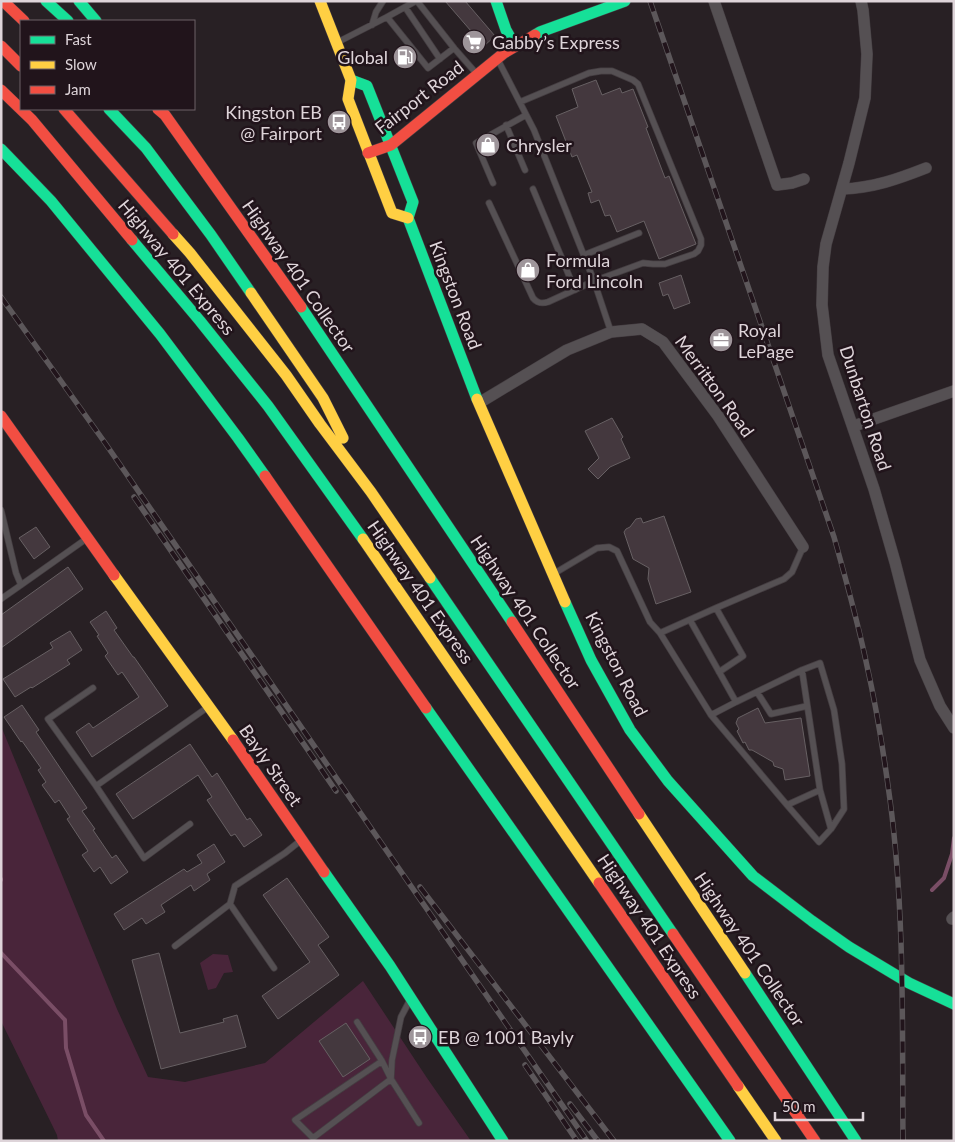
<svg xmlns="http://www.w3.org/2000/svg" width="955" height="1142" viewBox="0 0 955 1142" font-family="Lato,sans-serif">
<style>
.green{fill:#49253a}
.lines{fill:none;stroke-linecap:round;stroke-linejoin:round}
.stream{stroke:#7a4e66;stroke-width:4}
.building{fill:#44383e;stroke:#676063}
.lane-casing{stroke:#453e42;stroke-width:7}
.street-casing{stroke:#453e42;stroke-width:12}
.fast-casing{stroke:#453e42;stroke-width:12}
.slow-casing{stroke:#453e42;stroke-width:12}
.jam-casing{stroke:#453e42;stroke-width:12}
.lane{stroke:#555053;stroke-width:5.5}
.street{stroke:#555053;stroke-width:11}
.fast{stroke:#16e098;stroke-width:11}
.slow{stroke:#ffcf43;stroke-width:11}
.jam{stroke:#f24e42;stroke-width:11}
.rail-casing{stroke:#5c575a;stroke-width:5.5}
.rail{stroke:#21141b;stroke-width:4;stroke-dasharray:11;stroke-linecap:butt}
.labels{text-anchor:middle;dominant-baseline:central;stroke-width:5;stroke-linejoin:round;paint-order:stroke}
.poi-label{font-size:18px;fill:#ded4d9;stroke:#21141b;text-anchor:start}
.street-label{font-size:18px;fill:#ded4d9;stroke:#21141b}
</style>
<rect width="100%" height="100%" fill="#282024"/>
<path class="green" d="M1,726L117,1009L148,1077L185,1082L265,1063L363,981L427,1078L471,1141H58L57,1135L1,1021Z
M213,954L228,955L233,972L224,973L216,988L208,990L200,963Z"/>
<g class="lines">
<path class="stream" d="M1,879V880
M932,890L944,878L952,854L954,838
M1,953L65,1020L66,1048L86,1115L104,1141"/>
</g>
<path class="building" d="M445,1H465L495,36L484,46Z
M596,80L602,95L620,88L622,93L633,89L648,127L646,128L665,178L669,176L696,244L659,259L644,221L617,232L610,215L605,216L599,200L591,203L588,193L592,192L577,155L572,157L556,116L578,107L572,89Z
M681,275L690,303L674,309L668,294L663,296L659,283Z
M612,418L623,437L621,439L630,458L610,467L598,479L588,469L599,458L585,431Z
M664,516L691,592L656,604L648,579L649,568L633,559L624,532L626,529L630,527L636,519L641,518L643,523Z
M36,527L50,547L34,559L19,538Z
M68,567L83,589L1,648V615Z
M106,611L117,628L114,630L133,657H134L168,706L92,757L76,732L89,723L93,728L139,697L122,672L118,675L105,656L108,653L97,636L99,635L90,622Z
M70,631L82,650L67,660L70,664L32,688L31,687L15,697L3,679L53,648L50,643Z
M22,705L39,730L36,732L87,808L82,811L95,829L93,830L112,858L116,855L128,872L111,884L100,867L94,872L82,855L88,851L67,819L70,817L59,800L55,803L42,785L46,782L38,770L41,768L22,741L21,742L4,717Z
M758,708L765,723L801,718L810,776L785,780L783,769L774,766L773,762L752,750H749L745,742L743,743L737,731L739,729L736,723L738,718Z
M190,744L212,777L217,773L247,820L250,818L262,835L244,847L235,834L231,836L207,800L212,797L198,775L133,819L116,794Z
M214,844L225,862L207,874L210,880L194,891L191,885L161,905L165,912L146,924L142,918L124,930L114,914L184,869L187,872L202,863L197,855Z
M287,878L329,937L318,945L339,975L278,1019L262,996L310,962L263,895Z
M159,953L180,1033L224,1022L223,1019L237,1015L246,1047L161,1069L132,960Z
M346,1023L370,1059L343,1077L319,1041Z"/>
<g class="lines">
<g class="lane-casing">
<path id="lane" d="M417,1L454,48L476,73
M405,7L440,59
M387,17L428,68L454,48
M372,25L376,12L383,1
M338,42L387,17L416,1
M498,60L534,130L594,281L611,332
M506,125L525,170
M493,183L476,143L526,115
M533,189L575,290
M489,203L533,298C537,303 541,304 548,302L594,281L643,263L653,264H665L694,254L698,251L701,245V239L638,84L633,80L612,71H601L589,73L520,102
M584,255L639,233
M1,510L16,573L21,585L86,539
M555,573L597,548L609,547L617,551L650,622L660,633L716,608L784,579L792,572L803,547
M1,599L21,585
M716,608L743,656L719,672
M660,633L711,715L736,702L690,620
M802,670L820,790L831,829
M93,688L48,719L96,786L144,858L190,824
M757,692L771,714L807,706
M736,702L802,670L820,663L834,710L842,764L844,809L831,829L819,842L787,805L820,790
M711,715L787,805
M96,786L208,707
M230,904L274,968
M175,946L230,904L235,886L285,853L300,841
M357,1022L382,1061L391,1079L419,1123
M382,1061L295,1120L313,1138L391,1079L392,1060L401,1017L410,1000"/>
</g>
<g class="street-casing">
<path id="street" d="M714,1L777,185L792,183L804,179
M861,1L863,10L867,54L865,98L849,163L826,244L823,267L822,305L828,355L874,489L895,562L920,660L940,706L954,728
M842,189C873,188 898,179 926,168
M479,403L567,350L611,332L642,329L663,342L718,416L803,547
M854,426L954,391
M952,919L954,917"/>
</g>
<g class="fast-casing">
<path id="fast" d="M46,1L68,21
M79,1L96,21
M496,1L506,30L515,46
M535,35L540,32L625,1
M351,80L367,86L413,202L408,218L477,399
M109,109L146,148L211,235L251,293
M1,149L51,201L160,334L238,438L265,476
M132,240L200,321L268,406L363,539
M301,307L512,622
M430,578L673,934
M565,602L591,660L630,730L668,781L753,876L812,921L849,947L909,983L954,1004
M426,708L730,1141
M324,872L390,966L503,1141
M745,973L856,1141"/>
</g>
<g class="slow-casing">
<path id="slow" d="M320,1L351,80L348,99L392,213L408,218
M173,234L190,253L286,375L320,424L371,492L430,578
M251,293L323,398L343,438
M477,399L565,602
M363,539L599,883
M114,575L233,740
M639,814L745,973
M738,1086L776,1141"/>
</g>
<g class="jam-casing">
<path id="jam" d="M3,1L24,21
M1,46L21,66
M1,90L32,120L132,240
M64,109L173,234
M158,109L165,115L301,307
M368,153L391,145L504,53L535,35
M1,416L114,575
M265,476L426,708
M512,622L639,814
M233,740L324,872
M599,883L738,1086
M673,934L815,1141"/>
</g>
<use href="#lane" class="lane"/>
<use href="#street" class="street"/>
<use href="#fast" class="fast"/>
<use href="#slow" class="slow"/>
<use href="#jam" class="jam"/>
<g class="rail-casing">
<path id="rail" d="M650,1L834,537C846,580 858,622 867,666C877,710 884,755 890,800C905,913 902,1027 903,1141
M1,297L103,440L587,1141
M134,497L336,791
M420,887L614,1141
M525,1065L577,1141
M570,1104L598,1141"/>
</g>
<use href="#rail" class="rail"/>
</g>
<defs>
<g id="supermarket-disc" transform="scale(1.25)"><circle r="9.5" fill="#9e959a" stroke="#21141b"/><path d="M-6-5.5h2.5l.6 2H6L4.5 2H-2.5L-4.4-4H-6ZM-1.5 3.2a1.3 1.3 0 1 0 .1 0ZM3 3.2a1.3 1.3 0 1 0 .1 0Z" fill="#fff"/></g>
<g id="fuel-disc" transform="scale(1.25)"><circle r="9.5" fill="#9e959a" stroke="#21141b"/><path d="M-5.5-6h7V0h2V4h1.3V-2.5L3-4.5l.8-.8L6-3V5H2.5V1h-1V6h-7ZM-4.2-4.7v3.2H.2V-4.7Z" fill="#fff"/></g>
<g id="bus-disc" transform="scale(1.25)"><circle r="9.5" fill="#9e959a" stroke="#21141b"/><path d="M-5-6H5V4H4V6H2V4H-2V6H-4V4H-5ZM-3.5-4V0h7V-4ZM-3.5 1.2v1.5H-2V1.2ZM2 1.2v1.5H3.5V1.2Z" fill="#fff"/></g>
<g id="shop-disc" transform="scale(1.25)"><circle r="9.5" fill="#9e959a" stroke="#21141b"/><path d="M-5-2.5h2.3a2.7 3.5 0 0 1 5.4 0H5L5.5 6h-11ZM-1.5-2.5h3a1.5 2.3 0 0 0-3 0Z" fill="#fff"/></g>
<g id="office-disc" transform="scale(1.25)"><circle r="9.5" fill="#9e959a" stroke="#21141b"/><path d="M-6-3h4V-5.5h4V-3h4V5H-6ZM-1-4.5V-3h2v-1.5ZM-6 0V1H6V0Z" fill="#fff"/></g>
</defs>
<g fill-rule="evenodd">
<use href="#supermarket-disc" x="474" y="42"/>
<use href="#fuel-disc" x="405" y="57"/>
<use href="#bus-disc" x="339" y="122"/>
<use href="#shop-disc" x="488" y="145"/>
<use href="#shop-disc" x="528" y="270"/>
<use href="#office-disc" x="721" y="340"/>
<use href="#bus-disc" x="420" y="1037"/>
</g>
<g class="labels">
<g class="poi-label">
<text x="492" y="42">Gabby’s Express</text>
<text x="388" y="57" text-anchor="end">Global</text>
<text x="322" y="112" text-anchor="end">Kingston EB<tspan x="322" dy="21">@ Fairport</tspan></text>
<text x="506" y="145">Chrysler</text>
<text x="546" y="260">Formula<tspan x="546" dy="21">Ford Lincoln</tspan></text>
<text x="738" y="330">Royal<tspan x="738" dy="21">LePage</tspan></text>
<text x="438" y="1037">EB @ 1001 Bayly</text>
</g>
<g class="street-label">
<text transform="translate(419 97) rotate(-38)">Fairport Road</text>
<text transform="translate(177 267) rotate(50)">Highway 401 Express</text>
<text transform="translate(299 276) rotate(55)">Highway 401 Collector</text>
<text transform="translate(456 295) rotate(69)">Kingston Road</text>
<text transform="translate(715 386) rotate(54)">Merritton Road</text>
<text transform="translate(866 408) rotate(72)">Dunbarton Road</text>
<text transform="translate(421 592) rotate(55)">Highway 401 Express</text>
<text transform="translate(526 612) rotate(56)">Highway 401 Collector</text>
<text transform="translate(617 664) rotate(63)">Kingston Road</text>
<text transform="translate(271 765) rotate(55)">Bayly Street</text>
<text transform="translate(650 926) rotate(56)">Highway 401 Express</text>
<text transform="translate(750 949) rotate(56)">Highway 401 Collector</text>
</g>
</g>
<rect width="955" height="1142" fill="none" stroke="#ded4d9" stroke-width="5"/>
<rect x="20" y="20" width="175" height="90" fill="#21141b" stroke="#6d6167"/>
<rect x="30" y="36" width="25" height="8" fill="#16e098" stroke="#6d6167"/>
<text x="65" y="45" font-size="15" fill="#ded4d9">Fast</text>
<rect x="30" y="61" width="25" height="8" fill="#ffcf43" stroke="#6d6167"/>
<text x="65" y="70" font-size="15" fill="#ded4d9">Slow</text>
<rect x="30" y="86" width="25" height="8" fill="#f24e42" stroke="#6d6167"/>
<text x="65" y="95" font-size="15" fill="#ded4d9">Jam</text>
<path d="M775 1112v8h88v-8" fill="none" stroke="#ded4d9" stroke-width="2.5"/>
<text x="782" y="1112" font-size="15" fill="#ded4d9" stroke="#21141b" stroke-width="4" paint-order="stroke">50 m</text>
</svg>
